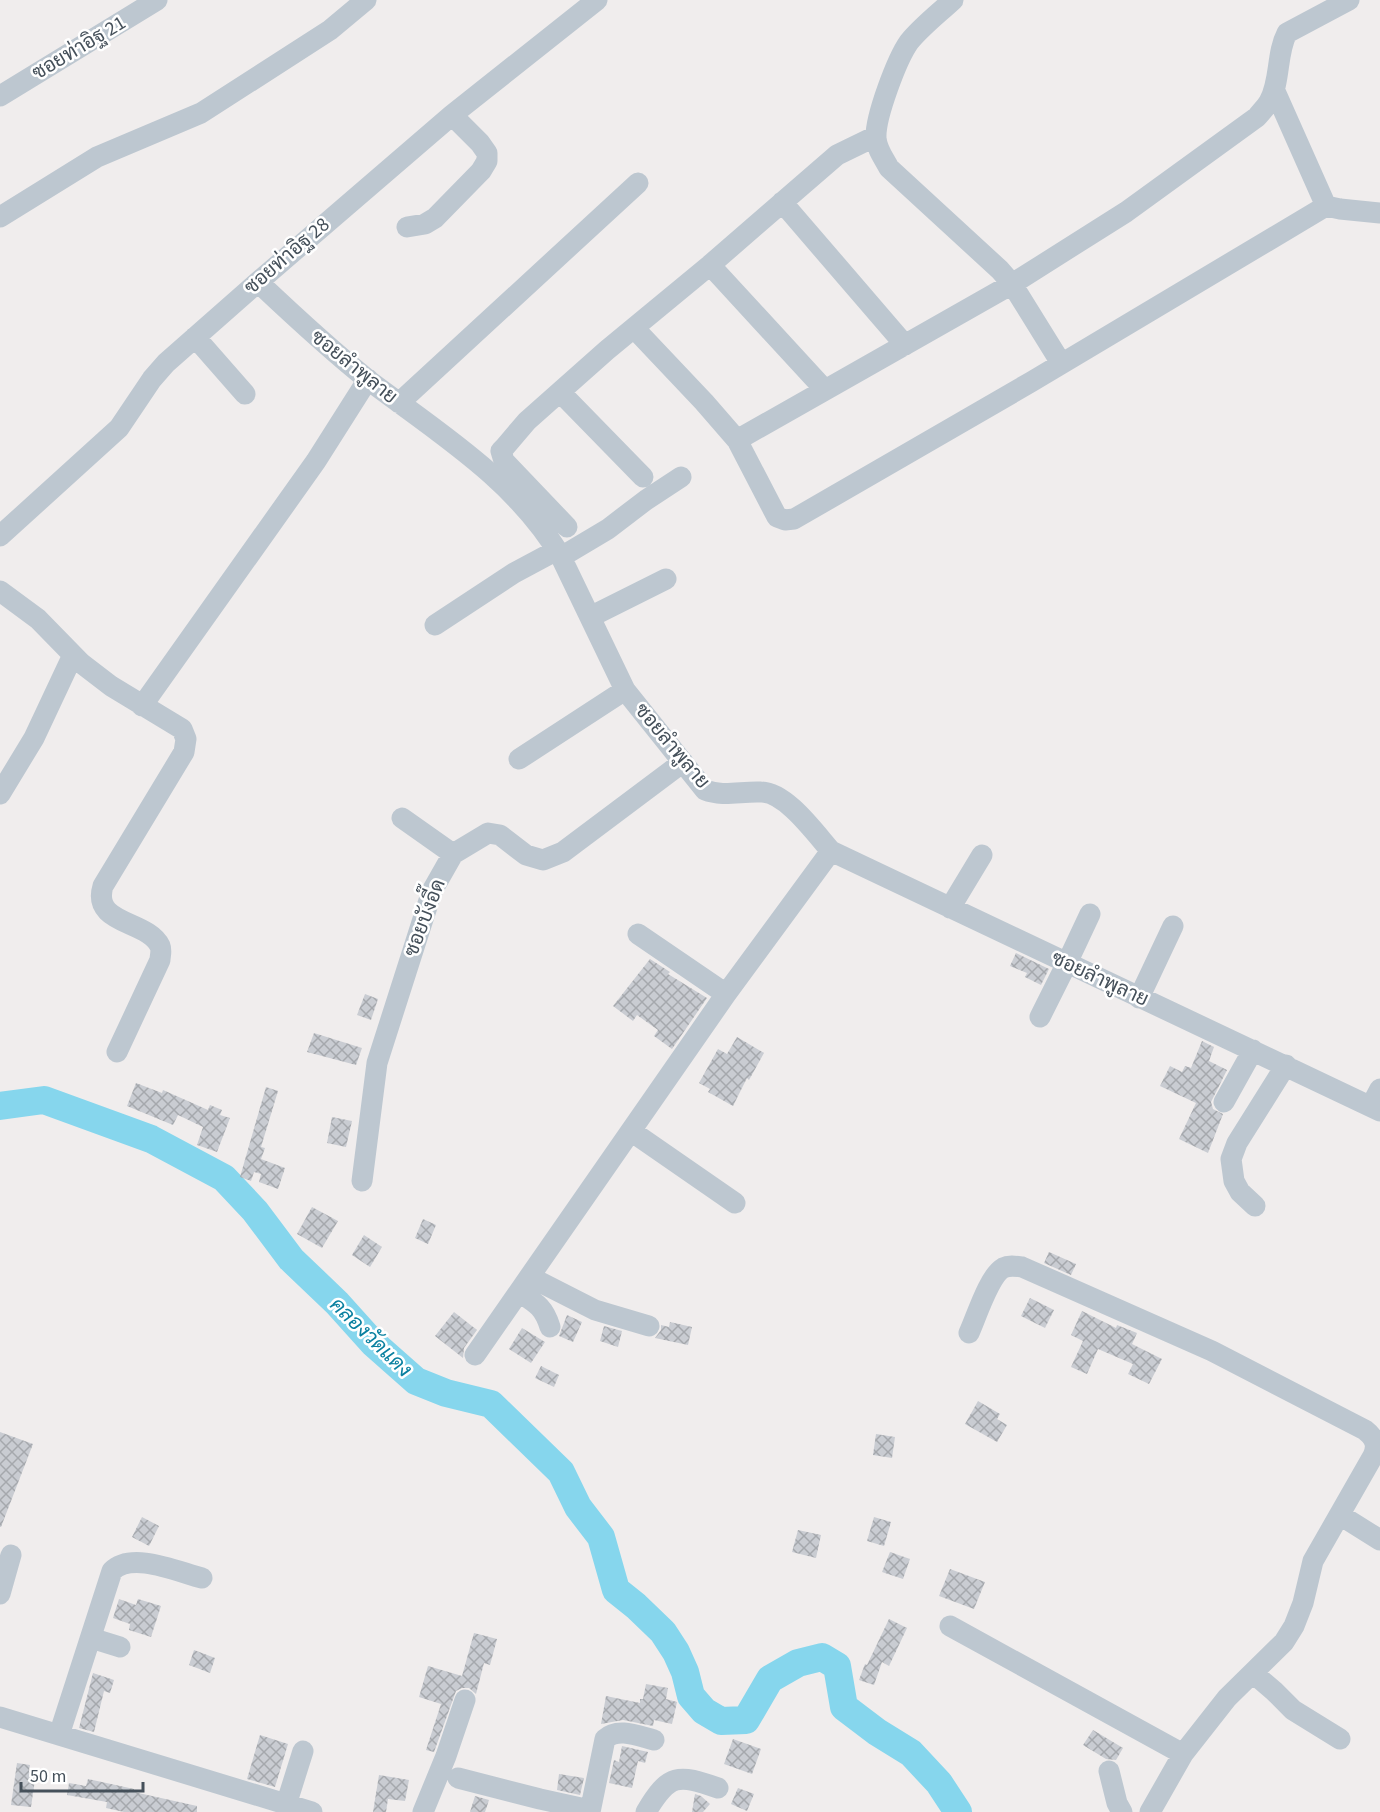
<svg xmlns="http://www.w3.org/2000/svg" width="1380" height="1812" viewBox="0 0 1380 1812" font-family="'Source Sans 3',Sarabun,sans-serif">
<style>
.lines{fill:none;stroke-linecap:round;stroke-linejoin:round}
.river{stroke:#86d6ed;stroke-width:28}
.building{fill:url(#building-cross-hatch)}
.minor{stroke:#bdc7d0;stroke-width:21}
.labels{text-anchor:middle;dominant-baseline:central;stroke-width:5;stroke-linejoin:round;paint-order:stroke}
.street-label{font-size:20px;fill:#45505a;stroke:#fff}
.water-label{font-size:21px;font-style:italic;fill:#0a80a0;stroke:#fff}
</style>
<defs>
<pattern id="building-cross-hatch" width="8" height="8" patternUnits="userSpaceOnUse" patternTransform="scale(1.5)"><rect width="8" height="8" fill="#c9ccd2"/><path d="M0 0l8 8M0 8l8-8" fill="none" stroke="#a5a8ad"/></pattern>
</defs>
<rect width="100%" height="100%" fill="#f0eded"/>
<g class="lines">
<path class="river" d="M0,1106L44,1100L151,1139L224,1178L255,1211L291,1259L337,1303L373,1343L416,1381L446,1393L491,1404L561,1472L578,1507L601,1537L616,1590L636,1606L663,1632L676,1652L685,1672L691,1696L704,1711L721,1721L746,1720L770,1679L798,1663L822,1657L837,1666L844,1707L877,1732L911,1753L939,1783L958,1812"/>
</g>
<path class="building" d="M1016,953L1049,969L1041,985L1025,977L1027,973L1010,966Z
M650,959L670,972L668,974L707,998L672,1049L654,1036L658,1030L637,1015L633,1021L613,1006Z
M365,994L378,999L371,1020L357,1015Z
M314,1033L362,1048L356,1065L307,1052Z
M737,1037L764,1053L749,1080L747,1078L733,1106L708,1092L710,1089L699,1083L718,1049L727,1054Z
M1202,1041L1214,1047L1209,1061L1227,1070L1211,1102L1213,1109L1223,1114L1208,1153L1179,1139L1196,1103L1160,1086L1170,1066L1182,1072L1185,1066L1191,1068Z
M136,1083L162,1093L163,1090L208,1110L210,1105L222,1110L220,1115L230,1118L217,1152L197,1145L203,1127L178,1115L173,1125L127,1106Z
M266,1087L278,1091L261,1147L265,1148L261,1159L285,1168L278,1189L259,1182L261,1174L254,1172L251,1181L240,1177Z
M332,1117L352,1121L346,1147L327,1143Z
M312,1207L338,1221L322,1248L297,1234Z
M423,1219L436,1225L428,1244L415,1238Z
M364,1235L382,1247L370,1267L352,1255Z
M1049,1252L1076,1264L1071,1275L1044,1263Z
M1030,1298L1054,1310L1045,1328L1021,1316Z
M1082,1311L1116,1328L1117,1325L1137,1333L1132,1344L1162,1359L1149,1384L1128,1374L1133,1364L1098,1349L1087,1374L1071,1367L1083,1341L1071,1335Z
M454,1312L477,1330L464,1348L463,1358L435,1336Z
M567,1315L582,1322L573,1342L559,1336Z
M670,1322L692,1327L688,1345L655,1338L661,1330V1325L669,1327Z
M604,1326L622,1331L618,1347L600,1341Z
M522,1328L545,1342L531,1363L509,1349Z
M541,1366L559,1375L554,1387L535,1378Z
M978,1401L1000,1414L997,1419L1007,1425L997,1442L965,1424Z
M0,1432L33,1444L1,1527H0Z
M876,1434L895,1437L892,1458L873,1455Z
M142,1517L159,1526L149,1546L132,1537Z
M874,1517L891,1522L884,1546L867,1541Z
M798,1530L821,1535L816,1558L792,1552Z
M890,1552L910,1559L903,1579L882,1572Z
M950,1569L985,1582L974,1609L939,1596Z
M119,1599L136,1605L138,1599L161,1606L151,1637L129,1630L130,1624L113,1618Z
M889,1619L907,1628L889,1666L882,1662L874,1685L859,1680L865,1664L867,1665Z
M474,1633L497,1639L490,1665L484,1663L476,1694L469,1688H462L456,1691L434,1752L426,1750L441,1704L419,1697L428,1666L462,1676Z
M194,1650L215,1658L210,1673L189,1665Z
M93,1673L114,1680L110,1693L104,1691L94,1732L79,1728Z
M646,1684L668,1688L666,1699L677,1702L672,1724L654,1720L653,1726L623,1720L601,1724L606,1696L640,1703V1699H643Z
M1093,1730L1123,1748L1116,1760L1106,1759L1083,1745Z
M260,1735L288,1744L275,1787L247,1779Z
M733,1739L761,1749L752,1774L724,1764Z
M622,1746L648,1752L645,1763L638,1761L632,1788L609,1783L614,1760L619,1762Z
M17,1763L30,1765L29,1772L36,1773L31,1807L11,1805Z
M559,1774L584,1778L580,1795L557,1790Z
M379,1775L409,1780L405,1801L388,1799L386,1812H373Z
M88,1779L134,1789V1792L197,1806V1812H124L106,1808L107,1802L67,1795L69,1783L86,1786Z
M738,1788L754,1794L747,1811L731,1804Z
M695,1794L701,1796L710,1804L703,1812H692Z
M475,1796L489,1800L485,1812H470Z"/>
<g class="lines">
<path class="minor" d="M953,0C939,13 921,27 909,42C897,59 875,117 876,138C877,150 884,158 889,168L1000,270L1012,284L1061,363
M0,96L157,0
M782,202L905,345
M1326,206L1340,209L1380,213
M0,217L97,157L201,113L330,30L366,0
M407,227L425,224L435,218L481,171L487,161V153L480,143L452,115
M710,265L825,390
M258,282C294,316 328,348 367,379C437,432 516,480 561,557L625,690L705,790C723,797 741,791 761,792C786,792 815,833 831,851L1380,1111
M634,328L704,402L737,440L777,517L785,520L794,519L1031,382L1326,206L1274,89
M195,337L245,394
M560,392L643,477
M399,403L638,183
M737,440L1012,284L1126,212L1257,117C1261,112 1266,107 1269,102C1281,81 1276,54 1287,33L1349,0
M567,527L504,461L501,451L504,448L527,421L607,350L710,265L837,155L876,136
M0,536L119,428L152,379L166,363L258,282L452,115L597,0
M561,557L608,529L646,500L681,477
M0,591L38,619L81,663L111,686L182,729L186,739L184,752L103,886C91,925 148,920 160,946C162,951 160,956 160,960L117,1052
M590,617L666,579
M435,625L514,573L557,550
M142,706L316,461L368,379
M519,759L625,690
M0,794L34,738L73,655
M402,818L453,854
M950,908L982,855
M638,934L726,994
M1139,998L1173,926
M1040,1017L1067,963L1090,914
M1224,1102L1253,1050
M1371,1106L1380,1089
M631,1131L735,1203
M362,1181L377,1063L432,891L453,854L488,833L500,835L526,855L543,860L563,852L683,762
M1255,1206L1240,1192L1234,1181L1231,1159L1237,1143L1286,1065
M530,1277L595,1310L649,1326
M519,1292C536,1303 544,1307 550,1327
M969,1333C976,1318 989,1276 1003,1268C1009,1265 1015,1266 1022,1267L1212,1351L1365,1430C1375,1438 1378,1445 1373,1456L1313,1561L1303,1603L1294,1626L1284,1642L1227,1698L1183,1754L1150,1812
M475,1355L726,994L831,851
M1340,1515L1380,1540
M0,1594L11,1555
M950,1626L1183,1754
M91,1638L120,1647
M1253,1673L1274,1691L1293,1710L1340,1739
M0,1717L312,1812
M59,1735L112,1571C132,1551 178,1572 202,1578
M1109,1771L1117,1803L1122,1812
M458,1778L540,1799L590,1810
M286,1805L303,1751
M423,1812L446,1756L465,1700
M590,1812L605,1739C618,1727 638,1736 654,1740
M646,1812C669,1773 678,1774 718,1788"/>
</g>
<g class="labels">
<g class="street-label">
<text transform="translate(79 48) rotate(-31)">ซอยท่าอิฐ 21</text>
<text transform="translate(287 256) rotate(-41)">ซอยท่าอิฐ 28</text>
<text transform="translate(354 367) rotate(39)">ซอยลำพูลาย</text>
<text transform="translate(672 746) rotate(50)">ซอยลำพูลาย</text>
<text transform="translate(425 918) rotate(-69)">ซอยบังอี๊ด</text>
<text transform="translate(1100 979) rotate(25)">ซอยลำพูลาย</text>
</g>
<g class="water-label">
<text transform="translate(371 1337) rotate(44)">คลองวัดแดง</text>
</g>
</g>
<path d="M21 1782v9h122v-9" fill="none" stroke="#45505a" stroke-width="3"/>
<text x="30" y="1782" font-size="18" fill="#45505a" stroke="#ffffff" stroke-width="4.5" paint-order="stroke">50 m</text>
</svg>
